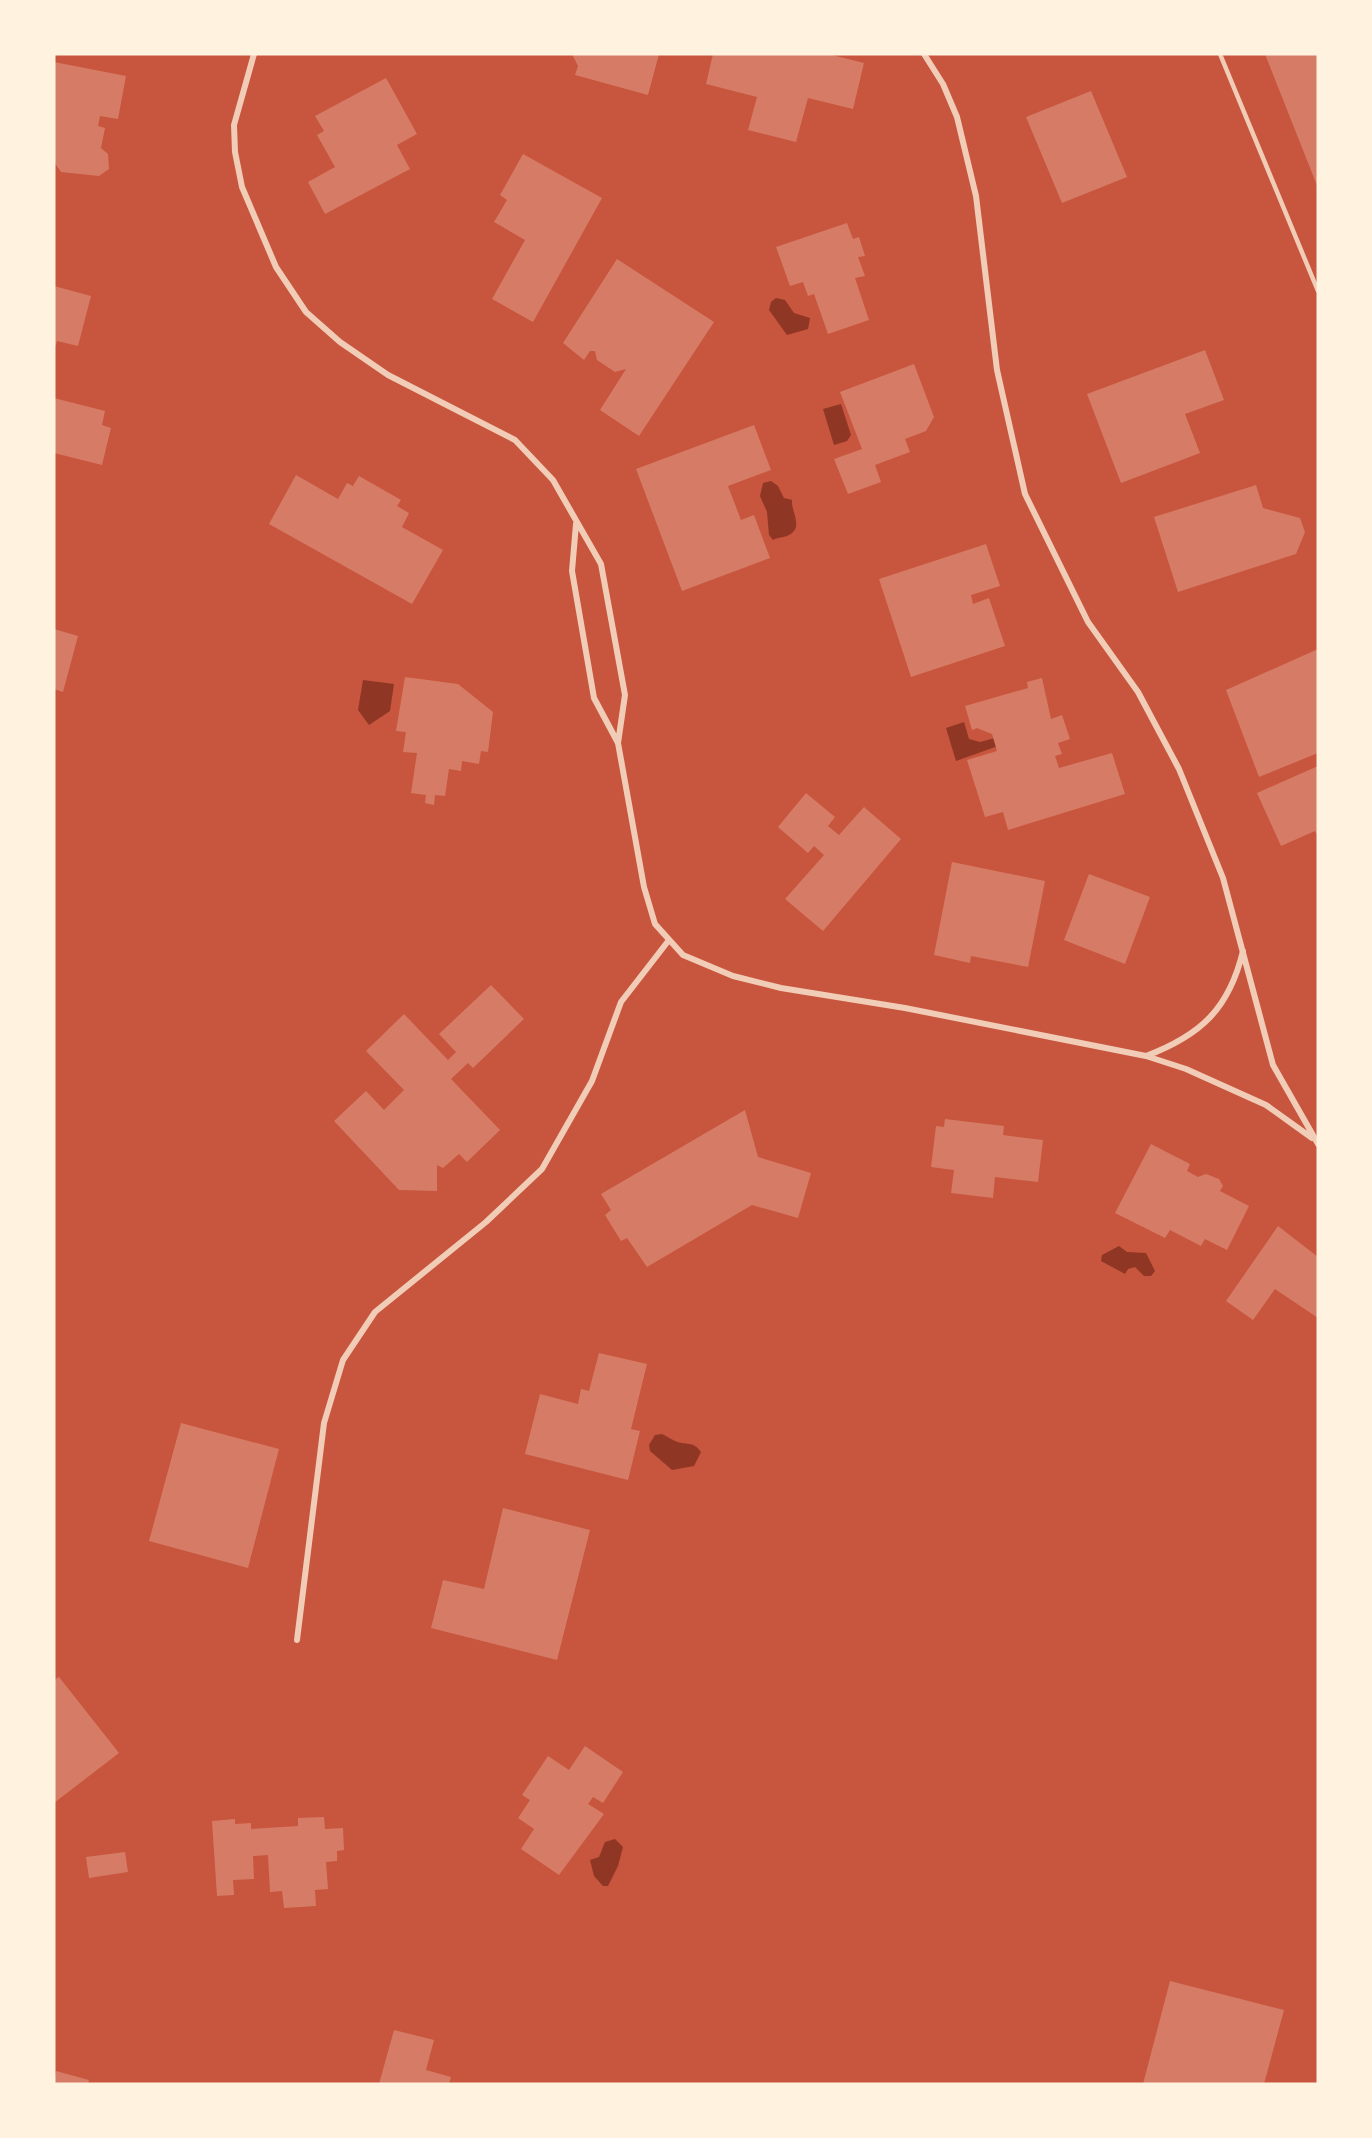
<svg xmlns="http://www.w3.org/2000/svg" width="1372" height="2138" viewBox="0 0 1372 2138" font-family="Figtree,sans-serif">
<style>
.water{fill:#8f3625}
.building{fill:#d67c66}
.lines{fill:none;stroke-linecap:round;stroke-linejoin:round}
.service{stroke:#f1ccb7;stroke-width:4.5}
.minor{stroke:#f1ccb7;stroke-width:6}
</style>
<rect width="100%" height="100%" fill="#c8553d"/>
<path class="water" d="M776,298L785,300L794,313L810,318L808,329L787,335L769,310L771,302Z
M841,404L851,435L847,441L834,445L823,409Z
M771,481L778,486L784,498L792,500C791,513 805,528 787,536C782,538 778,537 773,540L769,535L767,512L760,496L763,483Z
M363,680L394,684L390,711L369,725L358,710Z
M964,722L969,739L980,742L995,738L998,746L956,761L946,728Z
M1119,1246L1127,1252L1146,1253L1155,1271L1151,1276H1144L1135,1267L1128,1269L1125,1274L1101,1261L1102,1255Z
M662,1434C667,1436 670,1439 675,1441C686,1446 693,1440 701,1452L694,1466L672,1470L650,1451L649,1445L655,1435Z
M615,1839L623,1847L618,1866L608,1886H603L594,1876L590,1860L599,1857L605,1842Z"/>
<path class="building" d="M572,54H659L648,95L575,75L578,66Z
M713,54H828L864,63L853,109L808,98L796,142L748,130L757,97L706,84Z
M1265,54H1318V188Z
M54,62L126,76L118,119L100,116L98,126L105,128L101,148L108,154L109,169L99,176L61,172L54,162Z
M386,78L417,134L397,145L410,169L325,214L308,182L335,167L317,135L324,131L315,116Z
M1091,91L1127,177L1062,203L1026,117Z
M523,154L602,198L533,322L492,299L525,240L494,222L507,200L500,195Z
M847,223L853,239L859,237L865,256L858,257L865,276L855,278L869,320L828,334L814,294L808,296L803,282L790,286L776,247Z
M617,259L714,322L639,436L600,410L626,369L615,372L597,360L595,351H590L584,360L563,343Z
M54,286L91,296L78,346L57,341L54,350Z
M1205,350L1224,400L1185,414L1200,453L1121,483L1087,394Z
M914,364L934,417L926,431L905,439L910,452L875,465L881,482L848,494L834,459L862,449L840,392Z
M54,398L105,411L102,425L111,428L102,465L54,453Z
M754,425L771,470L728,486L741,520L754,515L770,558L682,591L636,469Z
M296,475L338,499L347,483L353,486L359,476L401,500L397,506L409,513L402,527L443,550L412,604L269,524Z
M1256,485L1263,508L1300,518L1305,532L1296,554L1178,592L1154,517Z
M986,544L1000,586L971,595L973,604L989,598L1005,646L911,677L879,579Z
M54,629L78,636L63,692L54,689Z
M1318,649V753L1259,777L1226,690Z
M405,677L458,684L493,712L488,752L481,751L479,764L462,761L461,771L449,769L445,796L435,795L434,805L425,803L426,795L411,793L417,753L403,752L406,732L396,731Z
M1042,678L1051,719L1062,715L1070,739L1058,743L1062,754L1055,756L1059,768L1112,753L1125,794L1008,830L1003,812L985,817L967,760L997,751L992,734L977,728L972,730L965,706L1028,688L1027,682Z
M1318,766V837L1315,831L1281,846L1257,793Z
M806,793L835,817L828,826L839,835L864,807L901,839L823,931L785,899L824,855L814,846L808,853L778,827Z
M952,862L1045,881L1028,967L971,956L970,963L934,955Z
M1089,874L1150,897L1125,964L1064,940Z
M491,985L524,1019L473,1068L468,1063L451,1079L500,1130L467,1162L459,1154L443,1168L437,1165V1191L399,1190L334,1121L366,1091L384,1110L404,1090L366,1051L404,1014L448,1060L456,1052L439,1034Z
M745,1110L758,1157L811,1173L798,1218L752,1205L647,1267L627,1238L621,1241L605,1215L611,1210L601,1194Z
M945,1119L1004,1126L1003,1135L1043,1140L1038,1182L995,1177L993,1198L951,1193L954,1170L931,1167L936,1126L944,1127Z
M1151,1144L1190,1164L1187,1171L1198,1177L1206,1174L1219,1179L1223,1186L1220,1191L1249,1206L1227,1250L1205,1239L1201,1246L1170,1230L1165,1238L1115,1213Z
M1278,1226L1318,1257V1318L1275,1289L1253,1320L1226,1301Z
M599,1353L647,1364L631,1429L640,1431L628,1480L525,1454L540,1394L578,1404L581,1389L589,1391Z
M181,1423L279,1449L248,1568L149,1541Z
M503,1508L590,1530L557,1660L431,1628L443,1580L484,1589Z
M59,1677L119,1753L54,1803V1680Z
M585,1746L623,1772L603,1803L593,1797L588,1804L604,1814L559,1875L521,1849L534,1829L518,1818L530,1800L522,1795L548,1756L569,1770Z
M324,1817L325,1829L343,1828L344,1850L337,1851V1861L326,1862L328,1889L315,1890L316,1906L284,1908L282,1891L270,1892L268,1855L253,1856L254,1879L233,1880L234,1895L217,1896L212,1821L235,1819V1824L251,1823V1829L298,1826V1818Z
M125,1852L128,1872L89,1878L86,1857Z
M1170,1981L1284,2010L1264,2084H1143Z
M394,2030L434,2040L426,2070L451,2077L449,2084H379Z
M56,2071L89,2080L88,2084H54Z"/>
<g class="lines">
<path class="service" d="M1220,54L1318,291"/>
<path class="minor" d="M254,54L234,125L235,152L242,187L276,267L306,312L340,342L388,375L515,440L553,480L601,564L625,695L618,743
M924,54L943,84L957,117L976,196L997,370L1025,494L1088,622L1138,692L1179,769L1223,878L1273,1065L1318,1144
M576,524L572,571L594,698L618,743L644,887L655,924L683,955L733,976L781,988L905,1008L1146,1056L1186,1069L1266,1105L1312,1138
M1146,1056C1201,1035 1229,1009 1243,951
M297,1640L324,1423L343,1360L375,1312L486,1222L542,1169L592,1081L621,1002L669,940"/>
</g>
<rect width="1372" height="2138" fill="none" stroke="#fff3e0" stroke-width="111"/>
</svg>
